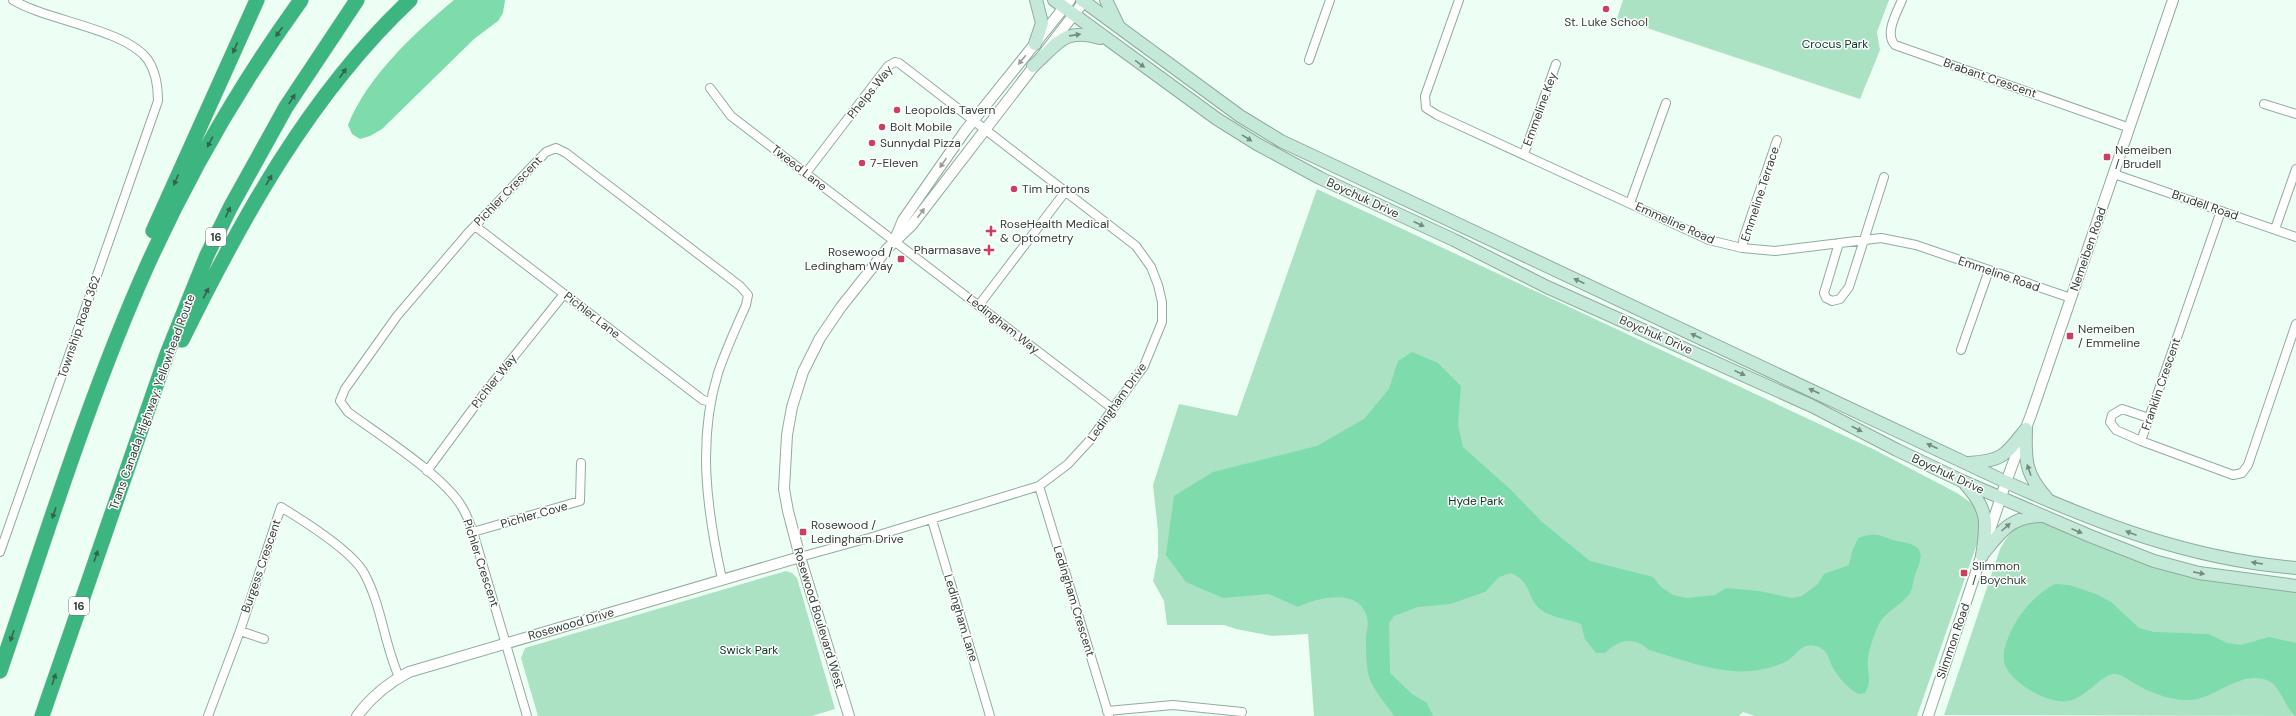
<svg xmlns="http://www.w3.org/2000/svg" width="2296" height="716" viewBox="0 0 2296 716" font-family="'DM Sans',sans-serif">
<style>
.green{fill:#aae2c3}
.water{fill:#7ddbac}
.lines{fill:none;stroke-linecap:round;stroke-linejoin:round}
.minor-casing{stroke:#90ac9c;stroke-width:10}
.tertiary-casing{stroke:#90ac9c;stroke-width:12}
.secondary-casing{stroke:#90ac9c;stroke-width:14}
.motorway-casing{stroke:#dadcdb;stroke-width:16}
.minor{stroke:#fff;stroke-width:8}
.tertiary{stroke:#fff;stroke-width:10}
.secondary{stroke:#c4e9d9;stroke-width:12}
.motorway{stroke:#3cb580;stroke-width:15}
.oneway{fill:#35624d}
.oneway2{fill:#748b80}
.oneway3{fill:#989e9b}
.poi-dot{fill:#ce3e61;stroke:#fff;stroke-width:1.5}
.labels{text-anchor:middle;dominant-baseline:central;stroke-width:3;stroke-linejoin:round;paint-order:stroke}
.shield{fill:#fff;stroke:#707873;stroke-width:1}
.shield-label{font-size:11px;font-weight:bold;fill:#323e37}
.poi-label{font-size:12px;fill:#323e37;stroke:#fff;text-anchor:start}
.park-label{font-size:12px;fill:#093422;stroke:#fff}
.street-label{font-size:12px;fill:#323e37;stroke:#fff}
</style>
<rect width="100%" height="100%" fill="#edfff5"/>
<path class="green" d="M1623,0H1889L1877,32L1880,50L1860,99L1617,18Z
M1317,189L1875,450L1957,493L1980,509L1981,532L1917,716H1755L1743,712L1739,716H1314L1308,634L1272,636L1236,629L1224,625H1167L1164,601L1153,581L1158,556V531L1153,485L1179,404L1237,416Z
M2036,521L2050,523L2088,539L2296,591V716L1944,715L2000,549C2009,533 2017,523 2036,521Z
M786,571L792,573L797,578L835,709L812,716H538L521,658L525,648Z"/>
<path class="water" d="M454,0H505L503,13L498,21L474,39L382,129L370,136L360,139L352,134L348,125C367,77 414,33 454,0Z
M1412,352L1438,363L1461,386L1458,425L1463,447L1511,490L1542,522L1590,561L1653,577L1661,587L1673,595L1687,598L1715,595L1726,588L1759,591L1792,598L1802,596L1818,584L1824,574L1849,565L1852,552L1858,538C1882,530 1881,539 1902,542C1928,546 1921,559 1915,575C1913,581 1913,587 1910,593C1900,607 1884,611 1877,628C1874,637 1869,648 1868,658C1866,671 1873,680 1865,693L1859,694C1848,689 1838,677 1832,666C1828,657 1827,649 1816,646C1800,641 1795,659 1783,663C1774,667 1761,670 1751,671C1717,674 1681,659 1649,650C1635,636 1618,639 1605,653H1596L1585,639L1581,624C1569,619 1549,617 1540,609C1526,597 1533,583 1511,573L1499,577L1485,592L1450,604L1418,607L1394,616L1389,623L1390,673L1412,694L1427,703L1433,716H1394C1387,705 1373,690 1369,677C1366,664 1366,652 1366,638C1366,633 1368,628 1368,623C1365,587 1320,596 1298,607L1269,594L1223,598L1186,582L1166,555L1174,496L1213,472L1317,446L1364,419L1389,389L1398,361Z
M2055,584L2069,585L2096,594L2111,602L2139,628L2154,632L2209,634L2227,643L2241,645L2269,637L2296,643V716C2283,707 2281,682 2263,679C2238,673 2215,698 2191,700C2172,701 2150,693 2134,683C2127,680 2123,674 2115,674C2102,673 2086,699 2067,701C2048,704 2014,684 2006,667C2000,655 2007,640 2012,629C2022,610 2035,595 2055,584Z"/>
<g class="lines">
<g class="minor-casing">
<path id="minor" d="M1459,0L1425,96L1426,108L1437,115L1709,240L1742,248L1775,251L1881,238L1916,245L2071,298
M1902,0C1897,12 1884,34 1895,45L2130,128
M1309,60L1330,0
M710,88L731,116L1112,408
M2264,104L2296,114
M1524,154L1556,64
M2114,174L2296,237
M1630,203L1666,103
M2221,211L2141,441L2233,475L2242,473L2248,465L2296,324
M475,226L703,400L711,402
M2275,229L2296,169
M1839,243L1824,293L1826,298L1832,301L1840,299L1849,287L1884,177
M1742,248L1744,237L1777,140
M979,305L1065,192
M1961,350L1989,270
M2141,441L2116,430L2110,422L2112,415L2122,409L2149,418
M427,471L483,395L564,294
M1039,486L1109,716
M932,520L990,716
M473,532L580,501L581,463
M0,552L158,101C158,87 156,72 148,60C126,29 47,21 13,0
M800,557L869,538L1039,486L1068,464L1091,439L1144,366L1162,322V302L1158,285L1151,267L1136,246L899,63L895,62L888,66L806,173
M240,631L264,639
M1107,711L1173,705L1242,712
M208,716L240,631L281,507C304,521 352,551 364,573C382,606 384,644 399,677
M527,716L473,532C470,524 467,515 462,507C443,475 379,435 348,412L340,401L345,389L397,316L468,233L546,152L556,148L566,153L740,286L748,295L746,305C736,328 726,349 718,373C697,441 707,511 722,579"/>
</g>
<g class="tertiary-casing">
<path id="tertiary" d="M896,237L903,220L965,131L1070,0
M357,716C371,697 388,683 409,672L800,557
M849,716L800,557L788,511L784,489L787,435L792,407L803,372L820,338L841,307L887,249L911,226L1085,0
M1928,716L2006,482L2032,412L2173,0"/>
</g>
<g class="secondary-casing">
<path id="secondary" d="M1054,0L1217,119L1257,144L1320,178L1454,240L1547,287L1812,406L1897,450L1962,481L2090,536L2154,561L2199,573L2296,586
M1082,0L1240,116L1281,141L2006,482C2102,525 2190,559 2296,568
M1106,0L1118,25
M1035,44L1042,23L1036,0
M1033,66C1058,44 1064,27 1100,38
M2026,429C2025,459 2025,474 2046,497
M1969,463C2004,461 2006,454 2026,429
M1966,485C1989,510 1987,524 1982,556
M1982,555C2000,533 2009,517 2040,516"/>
</g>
<g class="motorway-casing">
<path id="motorway" d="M153,231L257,0
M182,340C242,218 310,94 410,0
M0,671C46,536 89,396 147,266C189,173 241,83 301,0
M42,716L167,354L207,255L230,208L286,107L357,0"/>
</g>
<use href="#minor" class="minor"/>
<use href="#tertiary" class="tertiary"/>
<use href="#secondary" class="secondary"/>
<use href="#motorway" class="motorway"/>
</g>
<defs><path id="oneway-solid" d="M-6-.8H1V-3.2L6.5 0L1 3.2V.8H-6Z"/></defs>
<g class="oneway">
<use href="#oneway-solid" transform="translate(279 32) rotate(125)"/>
<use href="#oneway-solid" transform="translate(235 48) rotate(114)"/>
<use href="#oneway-solid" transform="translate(343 73) rotate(-55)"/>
<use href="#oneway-solid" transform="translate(292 99) rotate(-57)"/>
<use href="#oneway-solid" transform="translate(210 142) rotate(118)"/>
<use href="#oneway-solid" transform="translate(176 180) rotate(114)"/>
<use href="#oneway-solid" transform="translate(269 180) rotate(-60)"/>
<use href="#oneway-solid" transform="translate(228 212) rotate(-64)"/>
<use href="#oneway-solid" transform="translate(206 293) rotate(-62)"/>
<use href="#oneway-solid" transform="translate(54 513) rotate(109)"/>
<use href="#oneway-solid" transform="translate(96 556) rotate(-71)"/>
<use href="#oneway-solid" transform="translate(12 636) rotate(109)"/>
<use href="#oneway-solid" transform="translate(54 679) rotate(-71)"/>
</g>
<g class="oneway2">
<use href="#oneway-solid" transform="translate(1075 35) rotate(-8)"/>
<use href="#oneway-solid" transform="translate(1140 64) rotate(36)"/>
<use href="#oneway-solid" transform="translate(1247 138) rotate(32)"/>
<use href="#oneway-solid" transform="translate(1419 224) rotate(25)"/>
<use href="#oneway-solid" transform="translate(1579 281) rotate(-155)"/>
<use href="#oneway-solid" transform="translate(1696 336) rotate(-155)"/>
<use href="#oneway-solid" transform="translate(1740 373) rotate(24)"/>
<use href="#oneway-solid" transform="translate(1814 391) rotate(-155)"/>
<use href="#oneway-solid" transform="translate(1857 429) rotate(28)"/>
<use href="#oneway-solid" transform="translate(1932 446) rotate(-156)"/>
<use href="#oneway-solid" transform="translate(2029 470) rotate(-109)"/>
<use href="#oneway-solid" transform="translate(2006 527) rotate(-42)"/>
<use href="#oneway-solid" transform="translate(2077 531) rotate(23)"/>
<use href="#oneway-solid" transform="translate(2131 533) rotate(-159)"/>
<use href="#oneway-solid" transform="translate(2257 563) rotate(-171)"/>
<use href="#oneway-solid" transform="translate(2199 573) rotate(11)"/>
</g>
<g class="oneway3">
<use href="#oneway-solid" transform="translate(1022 60) rotate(129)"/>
<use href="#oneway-solid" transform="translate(943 163) rotate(125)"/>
<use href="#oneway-solid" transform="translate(921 213) rotate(-53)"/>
</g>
<g class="poi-dot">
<circle cx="1606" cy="9" r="4"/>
<circle cx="897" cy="110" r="4"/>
<circle cx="882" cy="127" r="4"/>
<circle cx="872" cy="143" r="4"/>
<rect x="2103" y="153" width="8" height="8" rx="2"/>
<circle cx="862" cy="163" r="4"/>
<circle cx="1014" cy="189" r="4"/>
<path d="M989 225h4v4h4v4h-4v4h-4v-4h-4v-4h4z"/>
<path d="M987 244h4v4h4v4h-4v4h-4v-4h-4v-4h4z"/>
<rect x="897" y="255" width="8" height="8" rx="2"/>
<rect x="2066" y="332" width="8" height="8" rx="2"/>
<rect x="799" y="528" width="8" height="8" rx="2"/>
<rect x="1960" y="569" width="8" height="8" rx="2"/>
</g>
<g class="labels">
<g class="shield">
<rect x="206" y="228" width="20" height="18" rx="3"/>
<rect x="69" y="597" width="20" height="18" rx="3"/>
</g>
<g class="shield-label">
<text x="216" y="237">16</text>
<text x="79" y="606">16</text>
</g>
<g class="poi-label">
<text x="1606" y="22" text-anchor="middle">St. Luke School</text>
<text x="905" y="110">Leopolds Tavern</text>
<text x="890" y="127">Bolt Mobile</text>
<text x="880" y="143">Sunnydal Pizza</text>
<text x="2115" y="150">Nemeiben<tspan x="2115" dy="14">/ Brudell</tspan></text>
<text x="870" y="163">7-Eleven</text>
<text x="1022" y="189">Tim Hortons</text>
<text x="1000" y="224">RoseHealth Medical<tspan x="1000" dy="14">&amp; Optometry</tspan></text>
<text x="981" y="250" text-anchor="end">Pharmasave</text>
<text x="893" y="252" text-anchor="end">Rosewood /<tspan x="893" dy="14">Ledingham Way</tspan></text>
<text x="2078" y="329">Nemeiben<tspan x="2078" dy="14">/ Emmeline</tspan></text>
<text x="811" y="525">Rosewood /<tspan x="811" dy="14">Ledingham Drive</tspan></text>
<text x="1972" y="566">Slimmon<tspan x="1972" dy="14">/ Boychuk</tspan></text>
</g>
<g class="park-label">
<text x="1835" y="44">Crocus Park</text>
<text x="1476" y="501">Hyde Park</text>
<text x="749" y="650">Swick Park</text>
</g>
<g class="street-label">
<text transform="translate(1990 78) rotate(19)">Brabant Crescent</text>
<text transform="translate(870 92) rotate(-51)">Phelps Way</text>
<text transform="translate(1540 109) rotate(-70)">Emmeline Key</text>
<text transform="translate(799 168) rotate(38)">Tweed Lane</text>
<text transform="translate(508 191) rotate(-46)">Pichler Crescent</text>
<text transform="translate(1760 194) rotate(-72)">Emmeline Terrace</text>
<text transform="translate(1363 198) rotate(25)">Boychuk Drive</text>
<text transform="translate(2205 205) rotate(19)">Brudell Road</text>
<text transform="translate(1675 223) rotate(24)">Emmeline Road</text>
<text transform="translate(2088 249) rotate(-71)">Nemeiben Road</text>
<text transform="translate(1999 274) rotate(19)">Emmeline Road</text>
<text transform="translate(592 315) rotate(38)">Pichler Lane</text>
<text transform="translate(1003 324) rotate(38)">Ledingham Way</text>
<text transform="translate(79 327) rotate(-71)">Township Road 362</text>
<text transform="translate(1656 335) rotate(24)">Boychuk Drive</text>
<text transform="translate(494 381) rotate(-52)">Pichler Way</text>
<text transform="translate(2161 384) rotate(-71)">Franklin Crescent</text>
<text transform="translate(152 402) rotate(-70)">Trans Canada Highway: Yellowhead Route</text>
<text transform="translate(1117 402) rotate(-55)">Ledingham Drive</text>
<text transform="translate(1948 474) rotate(25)">Boychuk Drive</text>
<text transform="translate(534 515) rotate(-16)">Pichler Cove</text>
<text transform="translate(481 563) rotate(72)">Pichler Crescent</text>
<text transform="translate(261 566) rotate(-71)">Burgess Crescent</text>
<text transform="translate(1074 601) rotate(73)">Ledingham Crescent</text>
<text transform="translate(819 618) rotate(73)">Rosewood Boulevard West</text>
<text transform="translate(961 618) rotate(73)">Ledingham Lane</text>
<text transform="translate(571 624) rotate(-16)">Rosewood Drive</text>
<text transform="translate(1953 641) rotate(-71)">Slimmon Road</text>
</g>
</g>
</svg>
